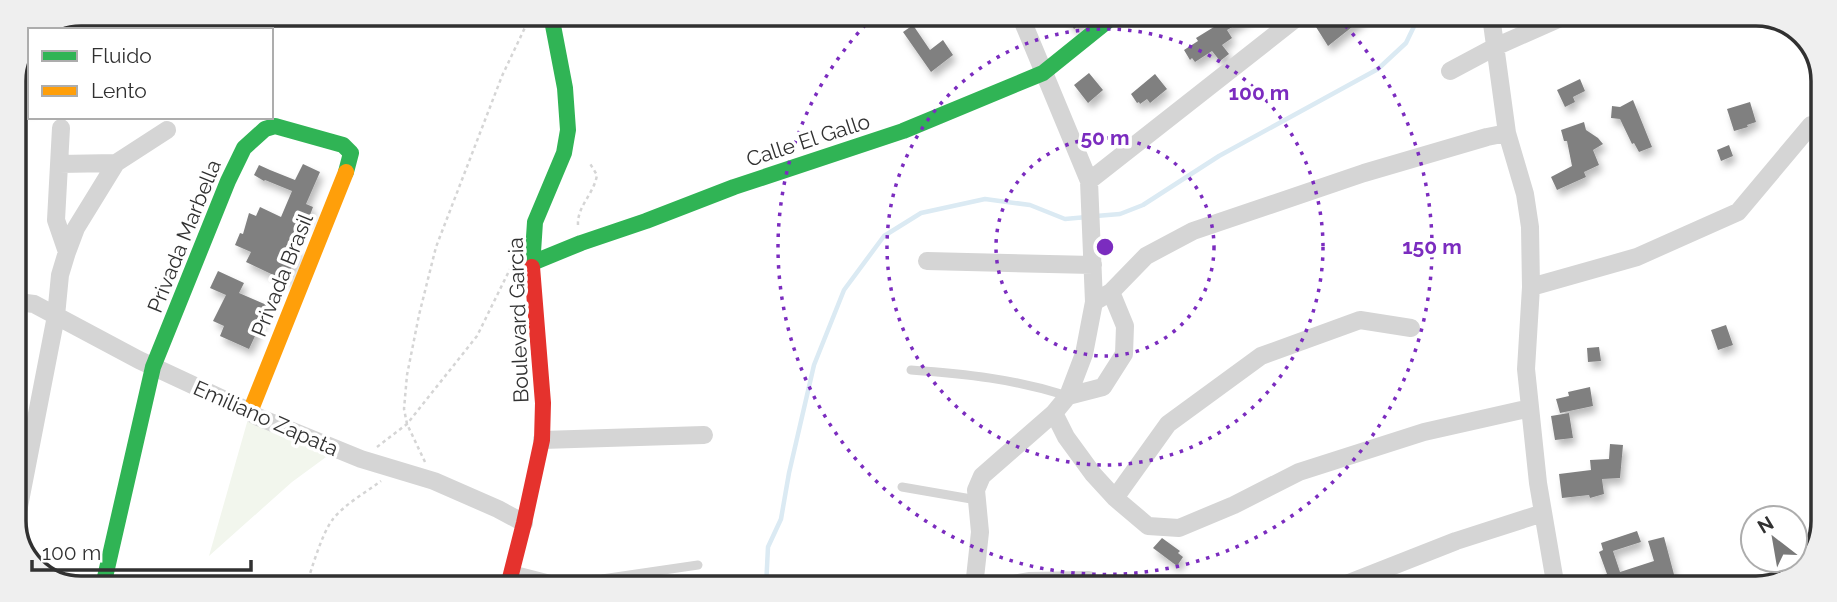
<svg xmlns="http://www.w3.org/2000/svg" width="1837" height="602" viewBox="0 0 1837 602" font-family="Raleway,sans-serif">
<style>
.green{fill:#f2f6ed}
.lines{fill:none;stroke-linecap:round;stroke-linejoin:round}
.stream{stroke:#dbeaf3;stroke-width:4.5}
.building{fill:#808080;filter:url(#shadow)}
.path{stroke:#d5d5d5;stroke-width:2.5;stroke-dasharray:3.5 3.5;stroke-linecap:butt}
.lane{stroke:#d5d5d5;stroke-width:9}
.street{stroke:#d5d5d5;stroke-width:18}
.fast{stroke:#30b455;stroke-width:16}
.slow{stroke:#ff9f0a;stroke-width:16}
.jam{stroke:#e5322d;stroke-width:16}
.ring{fill:none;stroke:#7b2cbf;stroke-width:3.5;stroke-dasharray:3.5 7}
.labels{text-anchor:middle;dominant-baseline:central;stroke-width:7;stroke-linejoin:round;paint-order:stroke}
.street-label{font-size:21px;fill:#313131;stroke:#fff}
.rim{fill:none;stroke:#313131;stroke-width:3.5}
.centre{fill:#7b2cbf;stroke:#fff;stroke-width:3.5}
.ring-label{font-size:21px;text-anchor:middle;font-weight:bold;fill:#7b2cbf;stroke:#fff;stroke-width:7;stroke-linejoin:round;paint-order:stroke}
</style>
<defs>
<filter id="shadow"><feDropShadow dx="3.5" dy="6" stdDeviation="3.5" flood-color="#0004"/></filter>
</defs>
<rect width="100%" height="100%" fill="#fff"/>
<path class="green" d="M81,14H181L185,30H43Z
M250,412L337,449L292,482L209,556Z"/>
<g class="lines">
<path class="stream" d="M1096,216L1120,214L1143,205L1219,156L1378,69L1406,43L1419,16
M766,587L768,547L781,519L789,473L814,365L844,290L884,236L921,213L985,199L1030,205L1065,219L1087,217"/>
</g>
<path class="building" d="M1065,15H1091L1074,29Z
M1218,16H1252L1227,30L1232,38L1222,45L1229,54L1220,61L1212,51L1195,62L1192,58L1190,60L1184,50L1198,41L1196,38L1222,22Z
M1332,16H1366L1328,46L1316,27Z
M913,25L930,50L943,40L953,55L931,72L903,32Z
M26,69L30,80V109H28L16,76L18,71Z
M1089,73L1103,90L1088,103L1074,85Z
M1155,74L1167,89L1150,103L1147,99L1140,104L1139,102L1137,103L1131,94Z
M1580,79L1585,91L1573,97L1575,102L1565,107L1557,90Z
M1633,100L1652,147L1639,152L1634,143L1632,144L1620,119L1611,118L1612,106L1620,107Z
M1750,102L1756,122L1747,125L1748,127L1734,131L1727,109Z
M1584,122L1586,130L1598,138L1603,144L1593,150L1599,165L1584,172L1586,177L1557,190L1551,177L1572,166L1567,141H1564L1561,130Z
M1729,145L1733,156L1721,161L1717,150Z
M303,164L320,172L306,204L313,207L307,223L300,220L289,244L299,249L286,281L246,262L251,252L235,245L240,233L243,234L249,213L256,216L260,207L281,217L292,191L265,180L264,181L254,175L259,165L270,170L267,175L270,170L295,180Z
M218,271L244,283L239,293L269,306L249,349L220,336L224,326L213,321L226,295L210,288Z
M1726,325L1733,345L1718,350L1711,330Z
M1599,347L1601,361L1588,362L1587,348Z
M1590,387L1593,406L1560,413L1556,399L1569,396L1568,392Z
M1569,413L1573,438L1555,440L1551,416Z
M1610,444L1623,445L1620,478L1602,479L1604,494L1590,498L1589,495L1562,498L1559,474L1591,470L1590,460L1609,459Z
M1637,531L1641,542L1613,551L1620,572L1654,561L1648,541L1664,537L1676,582L1658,588H1573V585L1607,574L1599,552L1603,550L1601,543Z
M1162,538L1180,551L1178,553L1183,557L1177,566L1153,548Z"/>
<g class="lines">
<path class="path" d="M578,225C577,206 594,194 597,175L589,162
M377,447L407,424L477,336L510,269
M425,462L407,424L404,409L407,375L419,315L436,247L502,76L529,19
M306,586C312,568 322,533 333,519C345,504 365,493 381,481"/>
<path class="lane" d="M911,370C967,374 1014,379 1068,396
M902,487L977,500
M514,570L557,581L602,579L698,565"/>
<path class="street" d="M132,14L135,30
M1491,16L1507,133L1525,194L1530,227L1531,287L1526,369L1538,483L1556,588
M1450,71L1495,47L1565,16
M61,128L56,220L67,252
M59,164L116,163
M1089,181L1299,16
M927,261L1093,265
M1531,287L1637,257L1738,212L1811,125
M1094,302L1111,292L1146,256L1193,231L1364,173L1487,137L1507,133
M14,303L18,302L34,304L139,360L242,408L258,417L361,459L434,481L498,509L524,523
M1068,396L1103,387L1124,354L1125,326L1111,292
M1054,413L1066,437L1093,474L1115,498L1148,526L1179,528L1234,505L1299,472L1424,432L1530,408
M542,440L704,435
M1115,498L1168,424L1261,356L1360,320L1411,328
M15,527L56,316L60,275L67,252L76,228L116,163L167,130
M974,587L980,532L976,490L982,476L1054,413L1068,396L1084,354L1094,302L1089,181L1020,15
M998,587L1029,581L1089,580
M1339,587L1456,541L1543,513"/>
<path class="fast" d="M532,263L581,243L646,221L734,187L903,131L1043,73L1115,15
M532,267L535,222L564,153L568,130L565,88L551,15
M103,586L153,367L228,181L244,148L265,129L275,126L343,145L351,153L346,172"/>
<path class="slow" d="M250,412L346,172"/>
<path class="jam" d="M508,586L524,523L542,440L543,403L532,267"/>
</g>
<g class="ring">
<circle cx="1105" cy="247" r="109"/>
<circle cx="1105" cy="247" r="218"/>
<path d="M1338 18A327 327 0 1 1 874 16"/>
</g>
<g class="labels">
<g class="street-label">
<text transform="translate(808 140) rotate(-18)">Calle El Gallo</text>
<text transform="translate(184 236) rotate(-68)">Privada Marbella</text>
<text transform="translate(282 275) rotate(-68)">Privada Brasil</text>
<text transform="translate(518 320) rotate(-92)">Boulevard Garcia</text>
<text transform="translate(266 418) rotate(24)">Emiliano Zapata</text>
</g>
</g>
<path d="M0 0H1837V602H0ZM81 26H1756A55 55 0 0 1 1811 81V521A55 55 0 0 1 1756 576H81A55 55 0 0 1 26 521V81A55 55 0 0 1 81 26Z" fill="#efefef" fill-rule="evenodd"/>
<path class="rim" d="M81 26H1756A55 55 0 0 1 1811 81V521A55 55 0 0 1 1756 576H81A55 55 0 0 1 26 521V81A55 55 0 0 1 81 26Z"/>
<circle cx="1105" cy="247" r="10" class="centre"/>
<g class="ring-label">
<text x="1259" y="100">100 m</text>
<text x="1105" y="145">50 m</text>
<text x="1432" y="254">150 m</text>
</g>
<rect x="28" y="28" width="245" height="91" fill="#ffffff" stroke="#adadad" stroke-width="2"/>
<rect x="42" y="51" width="35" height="10" fill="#30b455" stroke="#adadad" stroke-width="2"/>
<text x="91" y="63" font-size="21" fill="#313131">Fluido</text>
<rect x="42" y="86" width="35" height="10" fill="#ff9f0a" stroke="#adadad" stroke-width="2"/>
<text x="91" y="98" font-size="21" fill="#313131">Lento</text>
<g transform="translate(1774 539) rotate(329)"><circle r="33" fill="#ffffff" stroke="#adadad" stroke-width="2"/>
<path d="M0-5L12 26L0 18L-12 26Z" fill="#797979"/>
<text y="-10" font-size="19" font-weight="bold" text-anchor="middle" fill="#313131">N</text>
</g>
<path d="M32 560v10h219v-10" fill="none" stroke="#313131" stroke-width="3.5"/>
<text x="42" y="560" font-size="21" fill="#313131" stroke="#ffffff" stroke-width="5" paint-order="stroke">100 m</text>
</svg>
